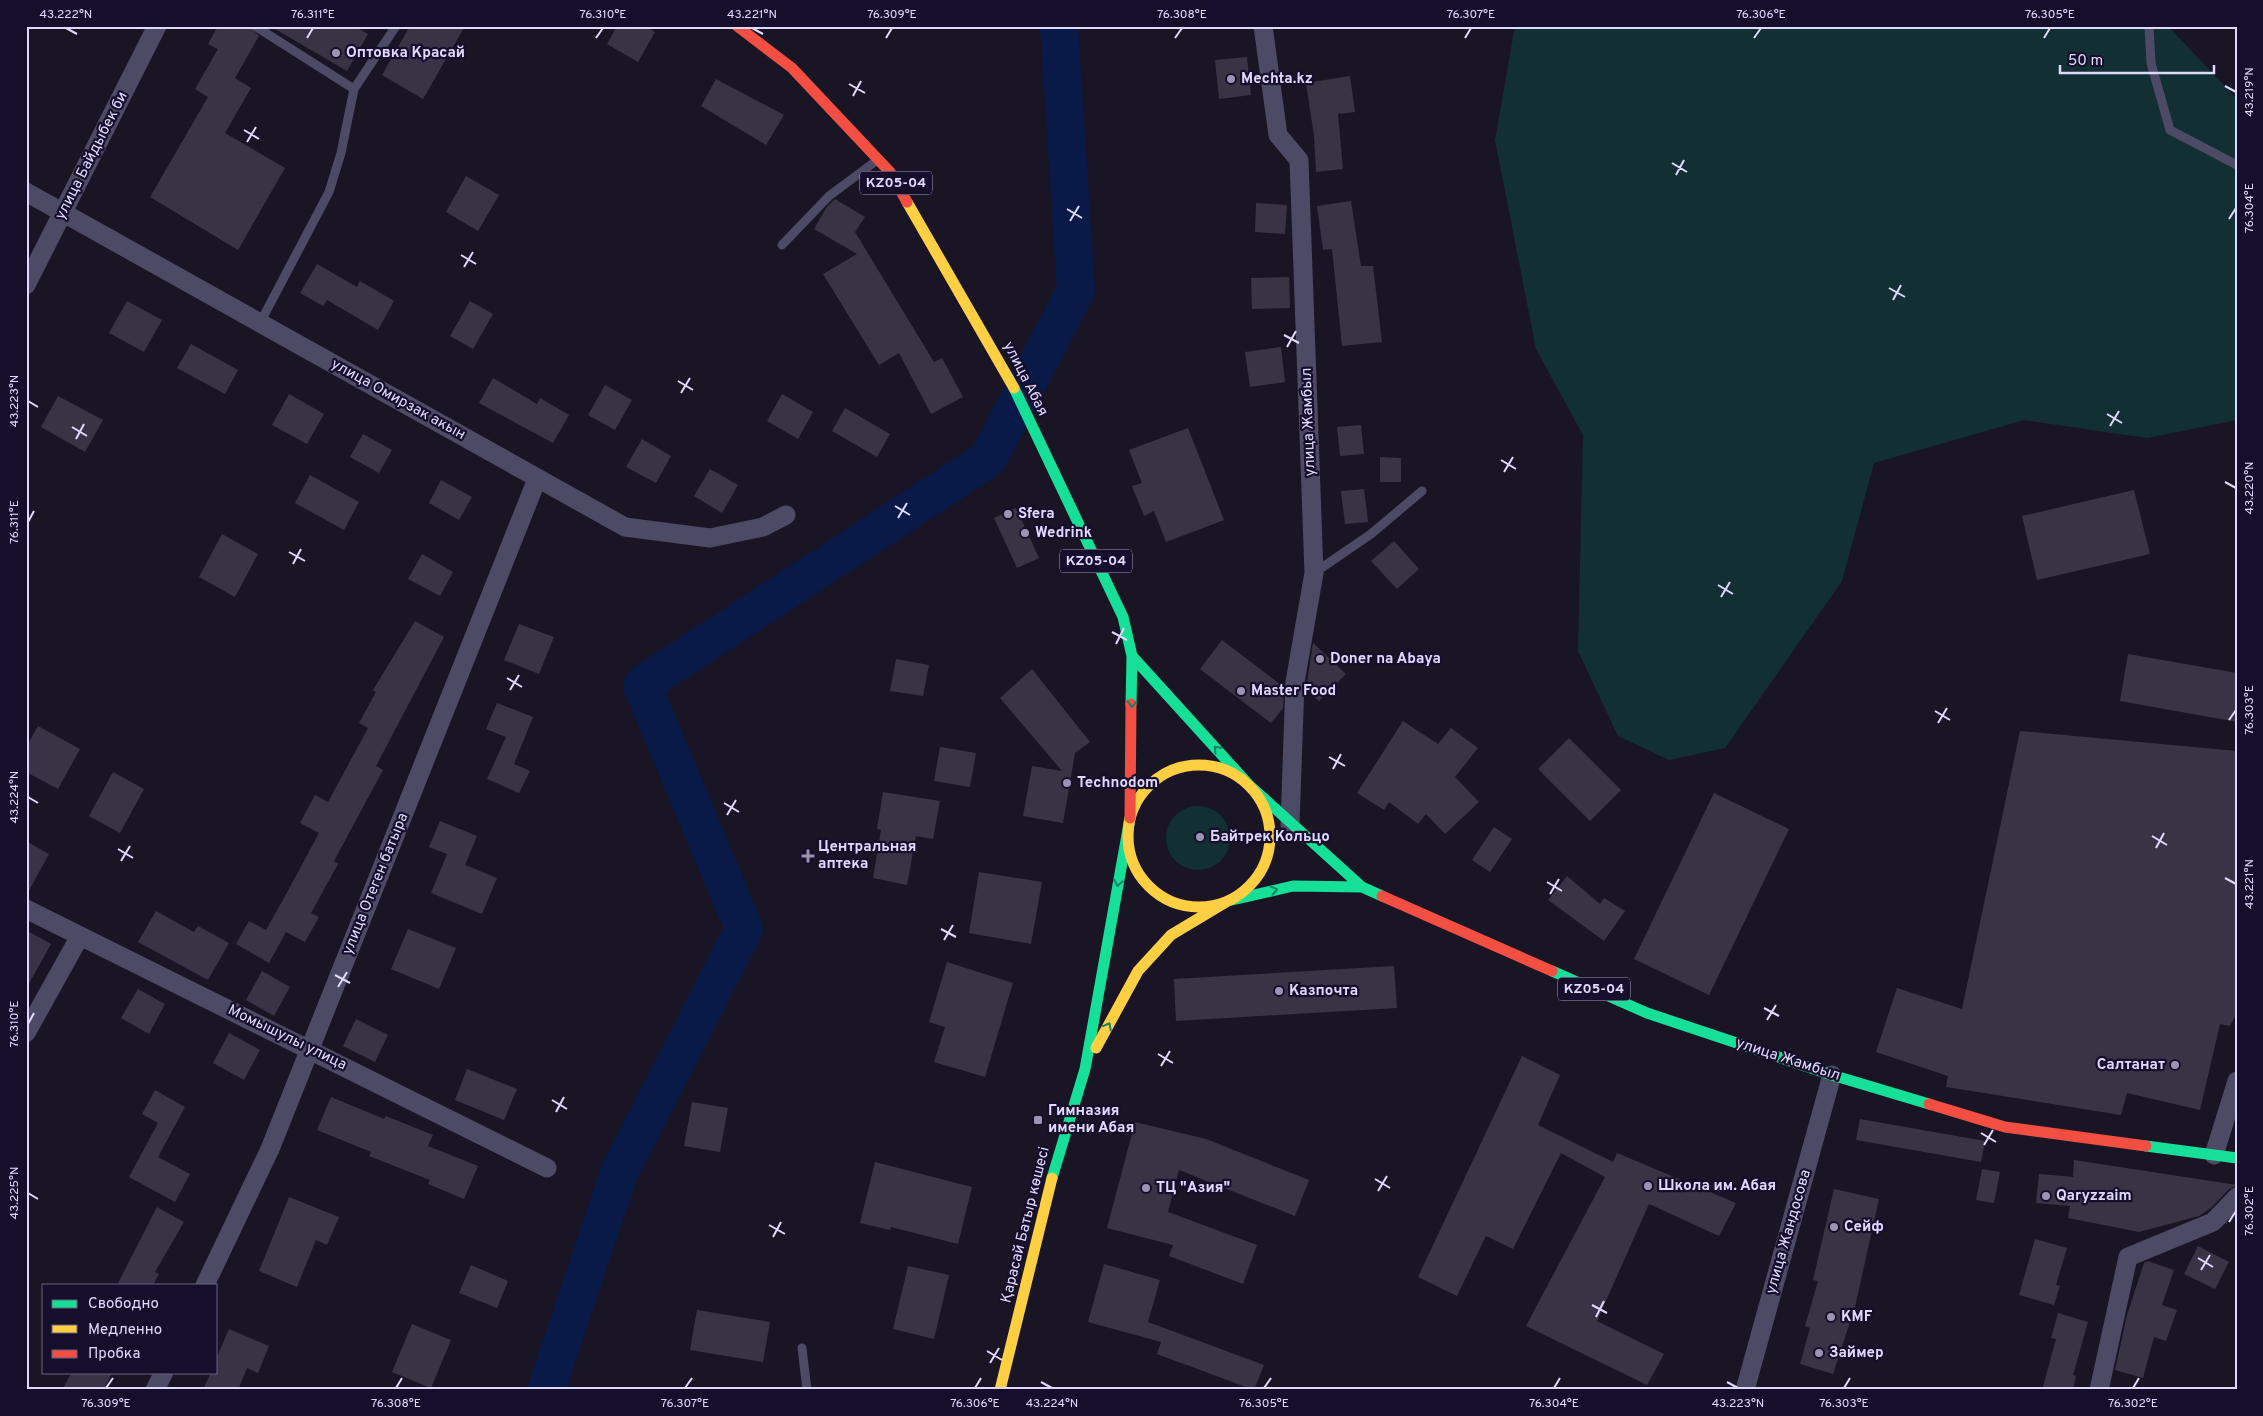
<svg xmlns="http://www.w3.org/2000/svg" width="2263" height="1416" viewBox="0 0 2263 1416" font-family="Overpass,sans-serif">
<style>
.green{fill:#123033}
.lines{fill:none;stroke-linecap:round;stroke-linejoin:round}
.river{stroke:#091a48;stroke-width:38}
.building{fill:#393346}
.lane{stroke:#4d4a66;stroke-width:9}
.street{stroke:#4d4a66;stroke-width:19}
.fast{stroke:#16e098;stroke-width:11}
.slow{stroke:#ffcf43;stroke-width:11}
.jam{stroke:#f24e42;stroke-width:11}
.oneway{stroke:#168267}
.ticks{fill:none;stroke:#e0d9ff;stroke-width:2}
.poi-dot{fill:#9b94b3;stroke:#160f2b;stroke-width:2}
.labels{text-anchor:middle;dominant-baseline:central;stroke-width:4.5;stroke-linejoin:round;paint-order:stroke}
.shield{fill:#160f2b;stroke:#a39cbf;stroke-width:1}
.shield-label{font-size:14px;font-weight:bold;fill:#e0d9ff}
.poi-label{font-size:15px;font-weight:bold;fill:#e0d9ff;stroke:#160f2b;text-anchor:start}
.street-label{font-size:15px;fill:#e0d9ff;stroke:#160f2b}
.neatline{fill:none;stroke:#e0d9ff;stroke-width:2}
.ticks-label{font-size:12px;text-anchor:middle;fill:#e0d9ff}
</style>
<rect width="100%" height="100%" fill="#1a1525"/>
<path class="green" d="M1515,26H2168L2237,99V420L2147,438L2024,420L1874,463L1842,581L1725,748L1669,760L1618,736L1578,651L1583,435L1536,349L1495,140Z
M1166 838a32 32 0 1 1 64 0a32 32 0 1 1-64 0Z"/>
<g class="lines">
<path class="river" d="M546,1390L619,1173L744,929L642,685L988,459L1076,290L1059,26"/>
</g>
<path class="building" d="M218,26H249L259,36L235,78L251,88L225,133L285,168L238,250L150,197L208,97L195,89L218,49L208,44Z
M270,26H354L368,34L347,71Z
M410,26H465L423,99L382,75Z
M617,26H645L655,32L638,62L607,44Z
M1247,57L1251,95L1219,99L1215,60Z
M1350,76L1355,112L1338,114L1343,169L1316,172L1314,136L1306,83Z
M716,79L784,115L766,145L701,106Z
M466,176L499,195L478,231L446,212Z
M835,199L865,217L855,232L934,362L942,358L963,397L931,414L899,353L879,365L823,274L857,254L814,229L826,208Z
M1351,201L1361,266H1373L1382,342L1342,346L1332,249L1323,250L1317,206Z
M1256,203L1287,205L1285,234L1255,232Z
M317,264L357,287L360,281L394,301L378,330L327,300L323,306L300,293Z
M1289,277L1290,308L1252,309L1251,278Z
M127,301L162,320L144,352L109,333Z
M470,301L493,314L473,349L450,336Z
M191,344L238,370L225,394L177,368Z
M1281,347L1285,382L1250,387L1245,352Z
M493,378L537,404L540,398L569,415L553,443L479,403Z
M605,385L632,400L615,430L588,415Z
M289,394L324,414L307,444L272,425Z
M782,394L813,412L798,439L767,421Z
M58,396L103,420L85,452L41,427Z
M845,408L890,434L877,457L832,431Z
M1361,425L1364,454L1340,456L1337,427Z
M1188,428L1224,520L1166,542L1154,511L1144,516L1132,486L1142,483L1129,450Z
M363,434L392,450L379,473L350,457Z
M642,439L671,456L656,483L626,467Z
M1380,457L1401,458V482H1380Z
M710,469L738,485L722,513L694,496Z
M310,475L359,502L344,530L295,503Z
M441,480L472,497L459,520L429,503Z
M1364,489L1368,522L1345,524L1341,491Z
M2134,490L2150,554L2037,580L2022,516Z
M1016,508L1039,558L1017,568L994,518Z
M222,534L258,554L235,597L199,577Z
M1394,541L1419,569L1397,589L1371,561Z
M422,554L453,572L440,596L408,579Z
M415,621L444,637L376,766L383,770L334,861L338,864L311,913L319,917L305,942L286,932L269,963L236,944L249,921L266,930L284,898L319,833L300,823L315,795L328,802L368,728L359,723L376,692L373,690Z
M519,624L554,637L539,674L504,660Z
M1222,640L1284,687L1283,708L1271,723L1200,669Z
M1313,643L1346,674L1319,701L1306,690Z
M2128,654L2237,673V722L2120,701Z
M896,659L929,665L923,696L890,691Z
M1032,669L1090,742L1075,753L1063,823L1023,816L1032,766L1062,771L1000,698Z
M497,703L533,717L514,764L530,771L519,793L487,779L506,737L486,729Z
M1403,721L1438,744L1451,728L1478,748L1455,777L1479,802L1445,834L1426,814L1418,824L1389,802L1384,810L1357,793Z
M38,726L80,749L58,789L26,772V747Z
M2020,731L2237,751V1012L2230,1026L2220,1024L2200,1110L2127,1093L2121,1115L1946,1087L1948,1076L1876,1052L1897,988L1962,1009Z
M1569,738L1621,790L1590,821L1538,769Z
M940,747L976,753L970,787L934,781Z
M113,772L144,789L120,833L89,816Z
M883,792L940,801L933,839L916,836L907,885L873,878L881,830L877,829Z
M1714,793L1789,829L1709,995L1634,959Z
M440,821L477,836L465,865L497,878L482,914L431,893L447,854L429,847Z
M1494,827L1512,839L1490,872L1472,860Z
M26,841L49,854L26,896Z
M979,872L1042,882L1031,944L969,933Z
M1567,876L1600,904L1604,898L1625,911L1604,941L1548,900Z
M156,911L194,932L198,926L229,943L208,980L138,942Z
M408,929L456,948L439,989L391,969Z
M26,930L51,944L26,989Z
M947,962L1013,983L985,1077L934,1062L945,1027L929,1022Z
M1394,966L1397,1008L1176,1021L1174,979Z
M262,971L290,987L274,1016L246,1000Z
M138,989L165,1004L149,1034L121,1018Z
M356,1019L388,1035L375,1062L343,1046Z
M229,1033L260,1050L244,1080L213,1063Z
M1522,1056L1560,1075L1538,1125L1613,1162L1617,1153L1736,1203L1719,1236L1649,1204L1597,1321L1664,1354L1647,1385L1526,1326L1605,1177L1561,1153L1513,1249L1486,1236L1457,1296L1418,1277Z
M467,1069L517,1089L504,1120L455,1100Z
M155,1090L185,1107L158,1157L190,1174L175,1202L129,1177L158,1123L142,1114Z
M331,1097L384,1119L386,1116L433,1135L428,1146L478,1166L464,1199L428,1184L430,1180L369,1156L371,1152L317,1130Z
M692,1102L728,1108L720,1152L684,1146Z
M1860,1119L1985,1141L1981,1162L1856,1140Z
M1135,1122L1206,1139L1309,1180L1295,1216L1179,1170L1168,1212L1257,1245L1243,1284L1169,1256L1173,1245L1107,1228Z
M2074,1160L2237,1185V1186L2229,1189L2211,1208L2199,1216L2139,1232L2068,1218L2070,1206L2036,1203L2039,1174L2073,1177Z
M875,1162L972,1187L958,1244L891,1227L890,1230L860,1223Z
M1982,1169L2000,1172L1994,1203L1976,1200Z
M1834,1189L1879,1199L1855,1307L1833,1374L1800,1364L1810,1328L1805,1326L1818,1281L1813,1280Z
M289,1197L339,1217L327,1245L316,1240L297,1287L259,1271Z
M157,1207L184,1222L155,1272L159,1274L153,1285H117Z
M2035,1239L2067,1248L2056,1285L2060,1286L2054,1305L2019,1295Z
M2198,1246L2229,1262L2215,1289L2184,1274Z
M2148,1261L2174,1270L2162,1305L2177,1310L2166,1341L2154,1337L2143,1378L2115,1370L2127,1315L2144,1263Z
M1104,1264L1160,1280L1148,1322L1264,1365L1254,1390L1157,1354L1161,1342L1088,1322Z
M471,1265L508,1281L497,1308L459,1293Z
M908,1266L949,1275L934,1339L893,1329Z
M697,1310L770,1322L763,1362L690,1350Z
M2058,1313L2088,1322L2073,1375L2076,1376L2073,1390H2042L2056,1339L2051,1338Z
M412,1324L451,1340L431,1388L392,1372Z
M229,1329L269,1346L258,1373L247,1368L238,1390H203L211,1372H216V1359Z
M72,1372H113L103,1390H62Z"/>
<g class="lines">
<path class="lane" d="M255,26L354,89
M2149,26L2151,63L2170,130L2237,165
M782,245L829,196L876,161
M260,323L329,192L341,153L354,89L396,26
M1314,573L1371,534L1422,491
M802,1348L807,1390"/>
<path class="street" d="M1263,26L1278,135L1299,160L1314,573L1295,682L1290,824
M26,192L625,527L710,538L763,527L786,515
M26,285L157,26
M26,909L547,1168
M26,1033L80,936
M2214,1155L2237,1081
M205,1285L270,1149L537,479
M155,1390L164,1372
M1745,1390L1832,1075
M2099,1390L2128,1257L2213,1222L2237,1197"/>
<path class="fast" d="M1014,388L1123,617L1132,656L1131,704
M1132,656L1249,785L1362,887L1382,896
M1232,900L1293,886L1362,887
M1552,971L1647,1013L1832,1075L1929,1104
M2146,1146L2237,1158
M1052,1178L1085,1069L1130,818"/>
<path class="slow" d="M907,202L1014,388
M1128 836a71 71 0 1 1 142 0a71 71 0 1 1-142 0Z
M1096,1048L1138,971L1171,935L1226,902
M1000,1390L1052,1178"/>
<path class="jam" d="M737,26L792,68L890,172L907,202
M1130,818L1131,704
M1382,896L1552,971
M1929,1104L2005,1127L2146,1146"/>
</g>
<defs><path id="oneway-chevron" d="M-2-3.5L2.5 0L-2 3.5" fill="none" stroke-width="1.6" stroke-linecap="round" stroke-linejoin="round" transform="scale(1.25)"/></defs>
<g class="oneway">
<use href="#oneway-chevron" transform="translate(1132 704) rotate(91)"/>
<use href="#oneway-chevron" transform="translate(1217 749) rotate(-132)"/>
<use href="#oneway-chevron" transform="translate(1118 883) rotate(100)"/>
<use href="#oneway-chevron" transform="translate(1274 890) rotate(-13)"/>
<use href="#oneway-chevron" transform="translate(1108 1026) rotate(-62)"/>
</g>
<path class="ticks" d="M66,28L77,34M752,28L763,34M307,38L313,28M596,38L603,28M886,38L892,28M1175,38L1182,28M1465,38L1471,28M1754,38L1761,28M2044,38L2050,28M849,84L865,93M2225,86L2236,92M853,96L861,81M244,130L259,139M247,142L256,127M1672,163L1687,172M1676,175L1684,160M1067,209L1082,218M2229,219L2236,208M1070,221L1079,206M461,255L476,264M464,267L473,252M1889,288L1905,297M1893,300L1901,285M1284,335L1299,343M1287,347L1296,331M678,381L693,390M681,393L690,378M28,401L38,407M2107,414L2122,423M2110,426L2119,411M72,427L87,436M76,439L84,424M1501,460L1516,469M1504,472L1513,457M2225,482L2236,488M895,506L910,515M898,518L907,503M28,522L34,511M289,552L305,561M293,564L301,549M1718,585L1733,594M1721,597L1730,582M1112,632L1127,640M1116,644L1124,628M507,678L522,687M510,690L519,675M1935,711L1950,720M2229,720L2236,710M1938,723L1947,708M1329,757L1345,766M1333,769L1341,754M28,797L38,803M724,803L739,812M727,815L736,800M2152,836L2167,845M2156,848L2164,833M118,849L133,858M121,861L130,846M2225,878L2236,884M1547,882L1562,891M1550,894L1559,879M941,929L956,937M944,940L953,925M335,975L350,983M338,987L347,972M1764,1008L1779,1016M1767,1020L1776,1005M28,1024L34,1013M1158,1054L1173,1063M1161,1066L1170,1051M552,1100L567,1109M556,1112L564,1097M1981,1133L1996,1142M1984,1145L1993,1130M1375,1179L1390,1188M1378,1191L1387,1176M28,1193L38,1199M2229,1222L2236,1211M769,1225L785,1234M773,1237L781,1222M2198,1258L2213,1267M2201,1270L2210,1255M1592,1305L1607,1313M1596,1317L1604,1301M987,1351L1002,1360M990,1363L999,1348M1041,1382L1052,1388M1727,1382L1738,1388M106,1388L113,1378M396,1388L402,1378M685,1388L692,1378M975,1388L981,1378M1264,1388L1271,1378M1554,1388L1560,1378M1844,1388L1850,1378M2133,1388L2139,1378"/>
<g class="poi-dot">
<circle cx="336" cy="53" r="5"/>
<circle cx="1231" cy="79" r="5"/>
<circle cx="1008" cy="514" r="5"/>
<circle cx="1025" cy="533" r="5"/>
<circle cx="1320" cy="659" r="5"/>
<circle cx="1241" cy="691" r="5"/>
<circle cx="1067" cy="783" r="5"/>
<circle cx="1200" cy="837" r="5"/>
<path d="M805.5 848.5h5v5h5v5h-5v5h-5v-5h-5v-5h5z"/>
<circle cx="1279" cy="991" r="5"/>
<circle cx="2175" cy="1065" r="5"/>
<rect x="1033" y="1115" width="10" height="10" rx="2.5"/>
<circle cx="1648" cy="1186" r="5"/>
<circle cx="1146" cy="1188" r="5"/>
<circle cx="2046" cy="1196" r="5"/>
<circle cx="1834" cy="1227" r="5"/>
<circle cx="1831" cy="1317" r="5"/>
<circle cx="1819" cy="1353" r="5"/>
</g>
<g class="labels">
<g class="shield">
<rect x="860" y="171.5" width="72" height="23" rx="4"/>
<rect x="1060" y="549.5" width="72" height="23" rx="4"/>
<rect x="1558" y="977.5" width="72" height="23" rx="4"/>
</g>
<g class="shield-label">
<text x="896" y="183">KZ05-04</text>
<text x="1096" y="561">KZ05-04</text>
<text x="1594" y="989">KZ05-04</text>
</g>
<g class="poi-label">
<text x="346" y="53">Оптовка Красай</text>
<text x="1241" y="79">Mechta.kz</text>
<text x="1018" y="514">Sfera</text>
<text x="1035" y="533">Wedrink</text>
<text x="1330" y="659">Doner na Abaya</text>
<text x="1251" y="691">Master Food</text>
<text x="1077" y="783">Technodom</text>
<text x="1210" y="837">Байтрек Кольцо</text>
<text x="818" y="847">Центральная<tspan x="818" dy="17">аптека</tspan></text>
<text x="1289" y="991">Казпочта</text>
<text x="2165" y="1065" text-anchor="end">Салтанат</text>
<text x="1048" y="1111">Гимназия<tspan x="1048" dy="17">имени Абая</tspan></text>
<text x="1658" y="1186">Школа им. Абая</text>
<text x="1156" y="1188">ТЦ "Азия"</text>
<text x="2056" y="1196">Qaryzzaim</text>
<text x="1844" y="1227">Сейф</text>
<text x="1841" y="1317">KMF</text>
<text x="1829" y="1353">Займер</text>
</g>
<g class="street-label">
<text transform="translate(92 156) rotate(-63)">улица Байдыбек би</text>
<text transform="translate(1025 379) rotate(63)">улица Абая</text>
<text transform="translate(398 400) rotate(29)">улица Омирзак акын</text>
<text transform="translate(1309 422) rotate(-92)">улица Жамбыл</text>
<text transform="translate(376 884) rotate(-68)">улица Отеген батыра</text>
<text transform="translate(287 1038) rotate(26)">Момышулы улица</text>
<text transform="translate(1788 1060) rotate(18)">улица Жамбыл</text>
<text transform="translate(1026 1225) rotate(-76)">Қарасай Батыр көшесі</text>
<text transform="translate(1789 1232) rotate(-74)">улица Жандосова</text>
</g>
</g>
<rect width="2263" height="1416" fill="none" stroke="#160f2b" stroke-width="55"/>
<rect x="42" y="1284" width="175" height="90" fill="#160f2b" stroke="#676080"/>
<rect x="52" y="1300" width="25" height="8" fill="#16e098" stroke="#676080"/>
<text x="88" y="1308" font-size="15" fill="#e0d9ff">Свободно</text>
<rect x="52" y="1325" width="25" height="8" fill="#ffcf43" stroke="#676080"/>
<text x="88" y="1334" font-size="15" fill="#e0d9ff">Медленно</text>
<rect x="52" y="1350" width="25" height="8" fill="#f24e42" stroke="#676080"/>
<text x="88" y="1358" font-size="15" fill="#e0d9ff">Пробка</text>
<path d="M2060 65v8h154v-8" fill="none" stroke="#e0d9ff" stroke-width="2.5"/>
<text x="2068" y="65" font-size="15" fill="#e0d9ff" stroke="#160f2b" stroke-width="4" paint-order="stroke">50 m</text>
<rect x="28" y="28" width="2208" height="1360" class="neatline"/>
<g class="ticks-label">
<text x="66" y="18">43.222°N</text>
<text x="313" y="18">76.311°E</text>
<text x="603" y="18">76.310°E</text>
<text x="752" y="18">43.221°N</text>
<text x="892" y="18">76.309°E</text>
<text x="1182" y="18">76.308°E</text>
<text x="1471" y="18">76.307°E</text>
<text x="1761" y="18">76.306°E</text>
<text x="2050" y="18">76.305°E</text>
<text transform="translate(2249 92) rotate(-90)" y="4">43.219°N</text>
<text transform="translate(2249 208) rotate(-90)" y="4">76.304°E</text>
<text transform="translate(14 401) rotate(-90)" y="4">43.223°N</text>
<text transform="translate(2249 488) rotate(-90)" y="4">43.220°N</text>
<text transform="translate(14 522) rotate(-90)" y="4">76.311°E</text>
<text transform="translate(2249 710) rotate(-90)" y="4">76.303°E</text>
<text transform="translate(14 797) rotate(-90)" y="4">43.224°N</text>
<text transform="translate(2249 884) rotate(-90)" y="4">43.221°N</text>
<text transform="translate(14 1024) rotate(-90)" y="4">76.310°E</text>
<text transform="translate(14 1193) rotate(-90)" y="4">43.225°N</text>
<text transform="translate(2249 1211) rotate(-90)" y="4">76.302°E</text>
<text x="106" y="1407">76.309°E</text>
<text x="396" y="1407">76.308°E</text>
<text x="685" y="1407">76.307°E</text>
<text x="975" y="1407">76.306°E</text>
<text x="1052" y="1407">43.224°N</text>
<text x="1264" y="1407">76.305°E</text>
<text x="1554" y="1407">76.304°E</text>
<text x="1738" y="1407">43.223°N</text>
<text x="1844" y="1407">76.303°E</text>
<text x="2133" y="1407">76.302°E</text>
</g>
</svg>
